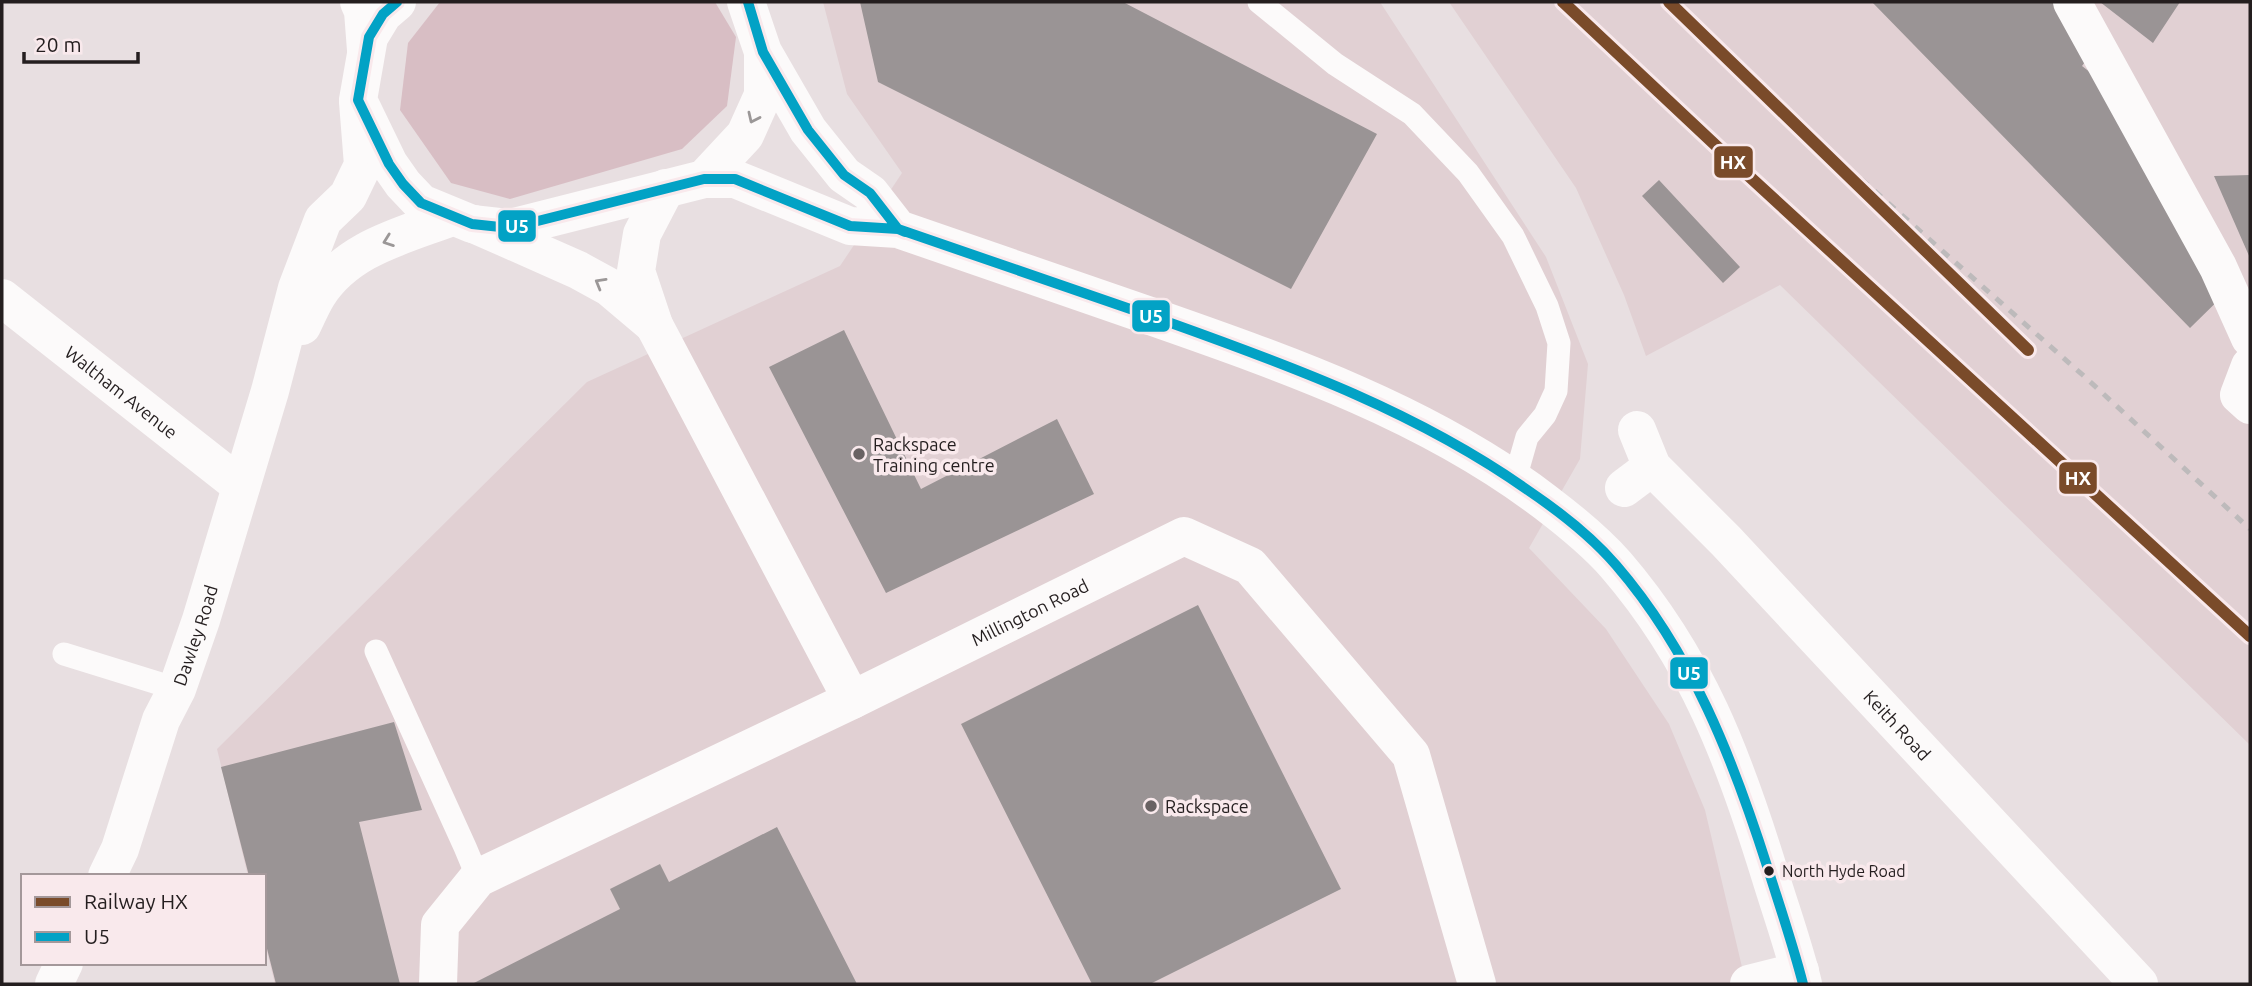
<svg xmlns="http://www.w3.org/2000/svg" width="2252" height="986" viewBox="0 0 2252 986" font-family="Ubuntu,sans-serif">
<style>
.built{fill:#e1d0d3}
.green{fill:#d8bec4}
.building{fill:#9a9495}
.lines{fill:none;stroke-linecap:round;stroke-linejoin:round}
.lane{stroke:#fcfafa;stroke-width:23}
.street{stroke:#fcfafa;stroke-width:38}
.secondary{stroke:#fcfafa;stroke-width:38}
.primary{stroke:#fcfafa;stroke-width:38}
.rail{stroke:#bdbabb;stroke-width:5;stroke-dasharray:9 9;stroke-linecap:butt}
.bus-1-casing{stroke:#f9e9ec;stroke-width:16}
.bus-1{stroke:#02a2c5;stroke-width:10}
.rail-1-casing{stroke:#f9e9ec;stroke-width:18}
.rail-1{stroke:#7a4b2a;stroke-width:12}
.oneway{stroke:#9b9797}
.poi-dot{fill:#696263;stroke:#f9e9ec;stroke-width:2.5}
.bus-dot{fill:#241e1f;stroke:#f9e9ec;stroke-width:2.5}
.labels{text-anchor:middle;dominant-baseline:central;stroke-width:7;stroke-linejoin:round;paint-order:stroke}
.bus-label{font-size:16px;fill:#241e1f;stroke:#f9e9ec;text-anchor:start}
.street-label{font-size:18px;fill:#241e1f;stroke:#f9e9ec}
.poi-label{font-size:18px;fill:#241e1f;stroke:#f9e9ec;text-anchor:start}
.line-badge{stroke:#f9e9ec;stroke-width:2.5}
.badge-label{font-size:19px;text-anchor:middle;font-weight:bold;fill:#fff}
</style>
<rect width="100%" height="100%" fill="#e8dfe1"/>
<path class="built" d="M823,2H1380L1546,257L1588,364L1580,459L1529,548L1606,629L1669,724L1705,810L1746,984H275L264,940V876H248L217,749L587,382L840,266L902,173L847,94Z
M1449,2H2250V745L1780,285L1646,356L1624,295L1576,188Z"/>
<path class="green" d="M440,2H715L736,37L727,106L682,149L510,199L451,183L400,110L408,43Z"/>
<path class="building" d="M860,2H1123L1377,134L1291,289L878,82Z
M1872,2H2079L2108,30L2082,66L2127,101L2239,280L2190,328Z
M2100,2H2180L2153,43Z
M2250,175V258L2214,176Z
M1659,180L1740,267L1723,283L1642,196Z
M844,330L921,489L1057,419L1094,494L886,593L769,367Z
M1198,605L1341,889L1150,984H1092L961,724Z
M394,722L422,810L359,822L400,984H276L264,937V876H249L221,767Z
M777,827L857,984H472L620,909L610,889L660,864L669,882Z"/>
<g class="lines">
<path class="lane" d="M1259,2L1335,64L1412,114L1468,173L1513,236L1547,306L1559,343L1556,391L1545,415L1527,437L1515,479
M376,651L465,847L478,878
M64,654L177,689"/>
<g class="street">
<path d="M359,2L363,11L366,50"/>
<path d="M2072,2L2218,267L2250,338"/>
<path d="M666,188L642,234L636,271L654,325L852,700"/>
<path d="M474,224L578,270L609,287L654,325"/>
<path id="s1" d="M2,298L241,486"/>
<path d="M2250,366L2239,395L2250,405"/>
<path id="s2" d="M1637,430L1652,467L1726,541L2139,984"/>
<path d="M1624,488L1652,467"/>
<path id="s3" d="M438,984L440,925L478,878L852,700L1184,536L1250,566L1411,755L1477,984"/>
<path d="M1749,984L1800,971"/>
</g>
<g class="secondary">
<path d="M302,326C307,316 311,306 317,296C347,248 402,236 452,217"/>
<path id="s4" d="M107,876L120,849L161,720L177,689L201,620L270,391L297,288L323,220L348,196L363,165L358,102"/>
<path d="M54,984L64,963"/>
</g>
<path class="primary" d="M397,2L383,14L369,37L358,100L389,164L403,184L421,203L472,224L510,228L704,179L745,135L763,95V52L746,2
M763,52L808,130L844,175L870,193L898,229
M704,179H735L850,226L898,229C982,258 1066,287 1150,316C1287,364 1428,413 1545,502C1570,521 1595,541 1616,565C1697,659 1734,758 1770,875C1781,911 1794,947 1803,984"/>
<path class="rail" d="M1676,8L1792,118L2085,377L2250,529"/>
<g class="bus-1-casing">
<path id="bus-1" d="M397,2L383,14L369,37L358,100L389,164L403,184L421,203L472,224L510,228L704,179H735L850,226L898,229C988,260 1078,291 1168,322C1294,367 1419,413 1529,491C1560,512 1591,536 1616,565C1692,653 1733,759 1768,869C1780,907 1793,945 1803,984
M748,2L763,52L808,130L844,175L870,193L898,229L905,232"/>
</g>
<use href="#bus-1" class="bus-1"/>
<g class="rail-1-casing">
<path id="rail-1" d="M1563,2L1727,156L2250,636
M1669,2L2028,350"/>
</g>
<use href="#rail-1" class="rail-1"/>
</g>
<defs><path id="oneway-chevron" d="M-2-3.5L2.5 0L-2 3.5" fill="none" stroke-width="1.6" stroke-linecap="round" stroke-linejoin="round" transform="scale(1.75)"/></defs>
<g class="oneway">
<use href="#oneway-chevron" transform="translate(753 118) rotate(115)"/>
<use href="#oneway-chevron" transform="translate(388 241) rotate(160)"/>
<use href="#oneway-chevron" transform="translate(600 283) rotate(-150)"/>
</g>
<g class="poi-dot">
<circle cx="859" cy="454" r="7"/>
<circle cx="1151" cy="806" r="7"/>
</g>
<circle class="bus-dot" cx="1769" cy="871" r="6"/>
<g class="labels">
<g class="bus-label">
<text x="1782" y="871">North Hyde Road</text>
</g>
<g class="street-label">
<text stroke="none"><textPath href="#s1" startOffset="152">Waltham Avenue</textPath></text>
<text stroke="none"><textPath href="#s3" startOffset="732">Millington Road</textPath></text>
<text stroke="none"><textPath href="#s4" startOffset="257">Dawley Road</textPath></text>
<text stroke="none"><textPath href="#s2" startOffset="396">Keith Road</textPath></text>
</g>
<g class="poi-label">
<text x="873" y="444">Rackspace<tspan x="873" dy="21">Training centre</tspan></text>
<text x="1165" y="806">Rackspace</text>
</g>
</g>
<g class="line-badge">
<rect x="1713" y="145" width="41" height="34" rx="7" fill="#7a4b2a"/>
<rect x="497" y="209" width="40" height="34" rx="7" fill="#02a2c5"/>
<rect x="1131" y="299" width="40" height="34" rx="7" fill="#02a2c5"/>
<rect x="2058" y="461" width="40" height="34" rx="7" fill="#7a4b2a"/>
<rect x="1669" y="656" width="40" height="34" rx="7" fill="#02a2c5"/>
</g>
<g class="badge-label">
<text x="1733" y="169">HX</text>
<text x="517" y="233">U5</text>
<text x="1151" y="323">U5</text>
<text x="2078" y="485">HX</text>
<text x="1689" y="680">U5</text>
</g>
<rect width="2252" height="986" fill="none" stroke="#241e1f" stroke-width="7"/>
<rect x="21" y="874" width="245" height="91" fill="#f9e9ec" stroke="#a4989a" stroke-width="2"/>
<rect x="35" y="897" width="35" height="10" fill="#7a4b2a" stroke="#a4989a" stroke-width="2"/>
<text x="84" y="909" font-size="21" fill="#241e1f">Railway HX</text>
<rect x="35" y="932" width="35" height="10" fill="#02a2c5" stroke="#a4989a" stroke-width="2"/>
<text x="84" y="944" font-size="21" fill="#241e1f">U5</text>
<path d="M24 52v10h114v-10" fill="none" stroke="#241e1f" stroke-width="3.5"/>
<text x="35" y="52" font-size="21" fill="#241e1f" stroke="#f9e9ec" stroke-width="5" paint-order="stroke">20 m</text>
</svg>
